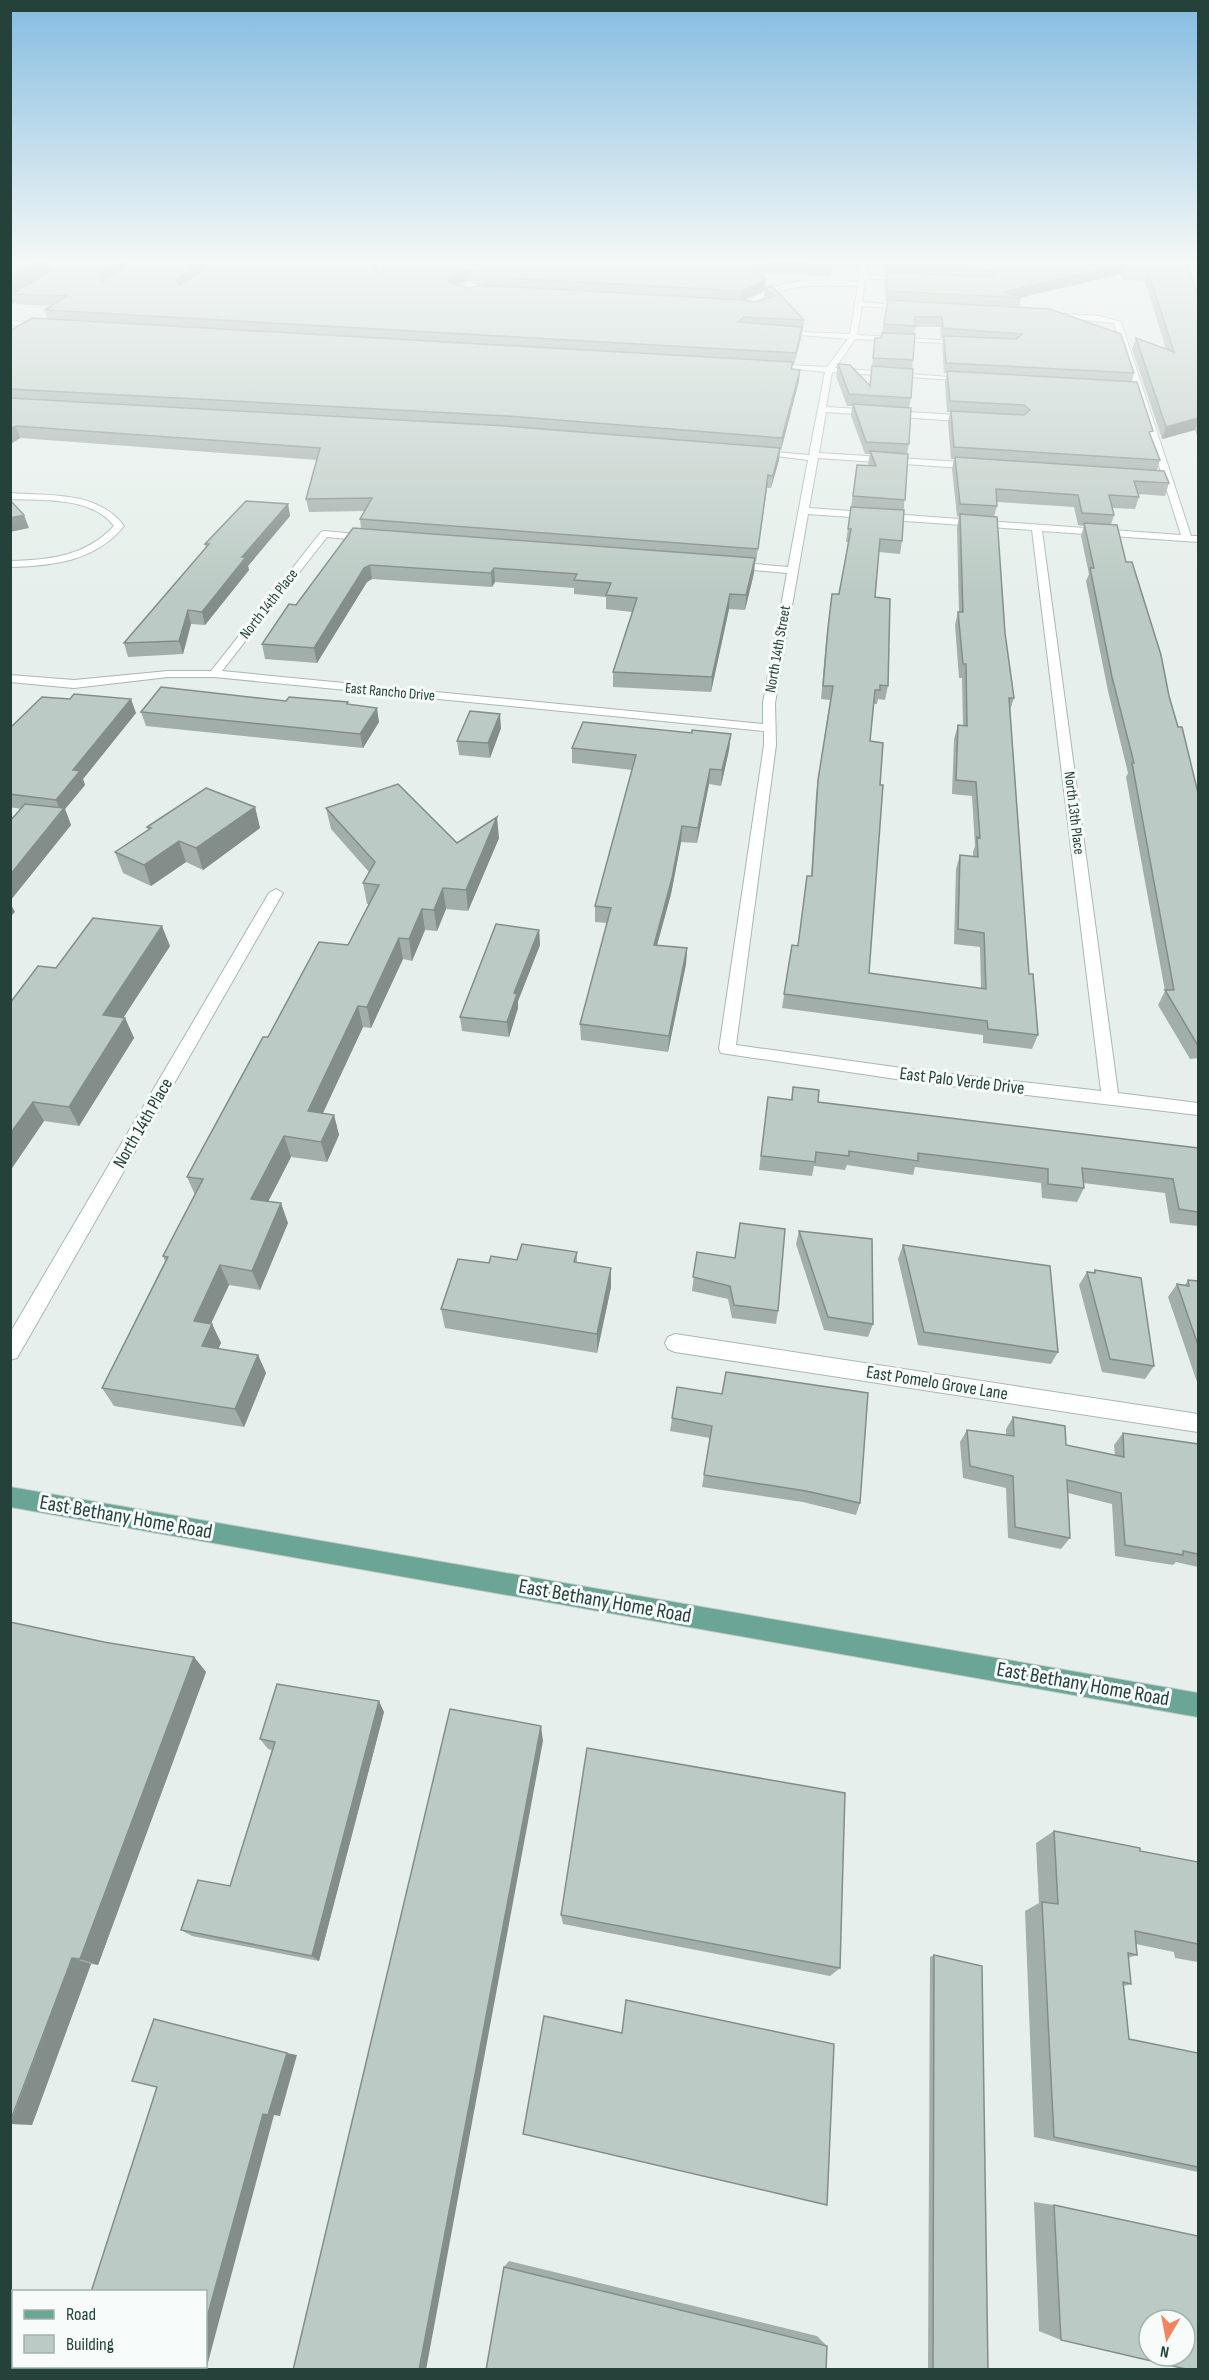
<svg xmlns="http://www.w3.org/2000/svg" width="1209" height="2380" viewBox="0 0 1209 2380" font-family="'Sofia Sans Condensed',sans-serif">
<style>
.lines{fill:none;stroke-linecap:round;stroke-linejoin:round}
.minor-casing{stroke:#a8b8b2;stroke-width:2}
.major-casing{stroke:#c2cac8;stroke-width:2}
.minor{fill:#fff;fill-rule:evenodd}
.major{fill:#6aa596;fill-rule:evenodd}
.wall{fill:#a1aea9;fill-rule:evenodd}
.shaded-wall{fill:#838d89}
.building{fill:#bbcac4;stroke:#838d89;stroke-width:1.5;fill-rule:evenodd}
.labels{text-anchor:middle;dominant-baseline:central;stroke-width:6;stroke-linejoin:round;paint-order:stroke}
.far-street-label{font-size:15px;fill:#24423a;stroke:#f7fbf9}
.street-label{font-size:18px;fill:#24423a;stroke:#f7fbf9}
.near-street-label{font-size:21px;fill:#24423a;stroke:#f7fbf9}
</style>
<rect width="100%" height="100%" fill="#e6efeb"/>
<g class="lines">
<g class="minor-casing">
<path id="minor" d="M10,259L69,265L72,267L69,269L10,263Z
M85,259H130L235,267L232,269Z
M862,259H868L866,275L911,279H865L862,302L916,307L912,309L862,306L857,335L971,342L967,344L855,339L835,368L974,379L970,381L832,372L826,407L974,416L978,419L974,422L826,412L819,453L977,463L981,466L977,469L818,458L809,508L1181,535L1114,323L1040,315L1044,313L1100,316L1121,322L1191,536H1198V542L1042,531L1118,1093L1198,1103V1115L916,1082L721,1053L719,1049L764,745V731L214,677H168L74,688L10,682V675L74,680L168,671H211L321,532L324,531L369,535L374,538L369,541L327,537L222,671L763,724V703L787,573L732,568L727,565L732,562L788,567L808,460L751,453L755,450L809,455L825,372L766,366L770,364L827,367L848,339L775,333L779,331L850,334L858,286C819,284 787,283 753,303L748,302C779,276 821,280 858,282ZM808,514L1032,530L1101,1091L916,1070L736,1045L776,745L775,703Z
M1192,259H1198V268L1196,267Z
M468,283L483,285L488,290L470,296L451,291L454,287ZM468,287L479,288L480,289L470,292L458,290Z
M10,321L48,323L52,325L48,327L10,325Z
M10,493C49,496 99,491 124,526C96,561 53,566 10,567V561C50,560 86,556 114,526C91,496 44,501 10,499Z
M276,889L283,893L17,1358L10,1360V1333L269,893Z
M675,1334L1198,1414V1432L675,1352L668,1349L665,1343L668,1337Z"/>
</g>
<g class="major-casing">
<path id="major" d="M77,259H85L10,305V300Z
M10,1487L1198,1693V1717L10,1507Z"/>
</g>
<use href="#minor" class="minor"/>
<use href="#major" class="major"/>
</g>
<path class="wall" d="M10,259L52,270L89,263L129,259L130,264L203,260L204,269L222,260L209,259H386L375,272H382L387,259H834L830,276L760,273L766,279L765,289L804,320L803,331H802L801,338L794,364H793L792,369L800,370L799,381L781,450H780L779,460L771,488H767L756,562H755L754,573L745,610L729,609L711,692L613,687V672L632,612L606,609V597L574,594V588L495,582L492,587L372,579L367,582L317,663L265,659L262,644L296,605L361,528L360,519L365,511L309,512L306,499L317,460L20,438L10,444V331L47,319L45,310L51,306L16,304L13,296L10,297ZM468,281L483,283L486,285L469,288L455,284ZM765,290L764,300L754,302L745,300Z
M882,259H1185L1198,295V438L1195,430L1162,439L1132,349L1136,338L1166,349L1145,281L1123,280L1121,274L1020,298H1021L1019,308L1134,373L1132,381L1151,437L1160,460L1157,470L1169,483L1165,496L1138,494L1139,497L1135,509L1112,508L1114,515L1111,525L1126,562L1169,696L1198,793V1058L1190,1059L1158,1005L1165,991L1126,777L1128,773L1108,691L1086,581L1089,574L1081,536L1084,526L1078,525L1074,507L997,502V506L994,517L1005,633L1014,698L1010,710L1029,974L1038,1035L1032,1049L983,1043V1035L782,1008L792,945L797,946L811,876L816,794L830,700L821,699L826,641L832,594H839L848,542H846L857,465L869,466L868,464L870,454H865L851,416L852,406H847L836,376L838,364L870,385L875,338H881L888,301H886L884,282L886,274H884ZM915,327H940L941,338H943L942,346L944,373H947L945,382L947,412H950L948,422L951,459H954L952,469L957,516L959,517L957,527L959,612H958L955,625L959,678H962L963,726L958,725L954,739L952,794L972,796L975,846L973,852V856L960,855L956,869L954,944L980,947L981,989L869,973L880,785L870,741L874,704H877L878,699L885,700L888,686L875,597L879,552L900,554L902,541L907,454L909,444V408L911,398L914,334Z
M288,504L290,516L248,566L249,570L205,625L191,624L183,654L128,657L124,643L206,548L205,544Z
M286,701L349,705L379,722L363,748L146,726L141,712Z
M136,713L83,779L85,785L65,809L71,825L10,901V821L21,809L10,807V728Z
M501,728L490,758L459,755L457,741Z
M692,733L731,734L729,750L721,786L709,784L697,843L681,842L671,894L657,945L687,948L686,964L668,1052L581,1040L580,1024L607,923L595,922V906L632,770L572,763V748Z
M255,807L260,828L203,870L186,862L151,886L123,873L115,852L148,830L147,827Z
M326,808L457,843L499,838L468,911L446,909L437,931L425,930L412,961L403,959L371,1028L363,1027L323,1113L334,1115L339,1135L327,1162L291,1157L268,1202L288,1223L260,1290L229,1285L211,1324H212L221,1343L218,1349L258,1355L266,1373L244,1427L114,1406L102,1388L165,1261L163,1256L195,1195L187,1177L268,1037L348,945L369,904H367L363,883L369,872L331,829Z
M539,930L540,945L518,1001V1008L509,1037L462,1031L460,1017Z
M170,946L123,1018H125L134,1038L79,1126L44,1121L10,1171V1003L56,968Z
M793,1087L818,1102L1198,1148V1226L1170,1223L1165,1193L1083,1183L1084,1188L1077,1202L1042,1198L1041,1183L915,1167L913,1175L847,1165L845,1170L814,1166L812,1176L759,1170L768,1097L791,1100Z
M799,1231L873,1324L868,1337L824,1330L796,1244Z
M903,1245L1058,1352L1051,1364L918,1345L898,1259Z
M577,1252V1263L611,1268V1287L597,1353L445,1328L441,1309L489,1263Z
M697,1252L778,1311L776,1324L732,1318L728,1299L692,1291Z
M1095,1270L1154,1366L1145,1379L1102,1372L1079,1285L1087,1272L1093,1273Z
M1188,1280L1198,1281V1385L1168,1297L1177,1284L1185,1285Z
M677,1387L860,1503L856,1515L803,1502L702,1487L710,1438L670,1431Z
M1013,1417L1066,1445L1115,1455L1114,1445L1123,1433L1198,1444V1567L1176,1562L1173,1565L1115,1556L1112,1504L1068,1493L1070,1538L1061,1549L1008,1538L1006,1488L963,1478L960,1442L967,1430L1006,1435V1429Z
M104,1642L194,1657L206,1672L98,1965L91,1964L32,2125Z
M384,1712L319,1961L192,1936L181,1930L230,1886L272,1750L268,1749L260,1739Z
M1054,1831L1140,1851L1198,1862V1962L1175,1958L1174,1952L1136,1944L1137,1955L1128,1958L1131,1984L1124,1986L1129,2039L1198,2053V2172L1034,2137L1025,1911L1039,1903L1036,1843Z
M561,1915L840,1968L830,1976L563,1924Z
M934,1955L988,2370H928L930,1957Z
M1034,2202L1054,2205L1061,2340L1039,2331Z
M509,2261L817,2336L827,2346L504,2267Z"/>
<path class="shaded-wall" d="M41,259H49L52,271L12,294L13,296L10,297V277Z
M122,259H129L131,266L102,285L99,275Z
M376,259H386L374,273L373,262Z
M833,259H834L830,276L831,265Z
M203,260L205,270L179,289L176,279Z
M1124,264L1121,274L1018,298L1003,292Z
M468,270V281L453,285L449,290L448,279L453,274Z
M766,279L765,290L741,302L742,291Z
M802,327L801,338L794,364L796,353Z
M800,370L799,381L781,450L782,438Z
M1198,418L1195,430L1162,439L1166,427Z
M16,426L20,438L11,444L10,429Z
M780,448L779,460L771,488L773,476Z
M768,475L767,488L756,562L758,549Z
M288,504L290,516L248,566L249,570L205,625L202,612L242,557Z
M24,515L29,528L10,532V518Z
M755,558L754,573L745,610L746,595Z
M370,565L372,579L367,582L317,663L314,648L364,568Z
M494,568L495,582L492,587L491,573Z
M730,594L729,609L711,692L712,677Z
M188,610L191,624L183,654L179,641Z
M131,699L136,713L83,779L85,785L65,809L71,825L10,901V875L61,813L56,800L73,770Z
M377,708L379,722L363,748L360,734Z
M500,714L501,728L490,758L488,743Z
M731,734L729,750L721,786L722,770Z
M710,769L709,784L697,843L698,828Z
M255,807L260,828L203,870L196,848Z
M497,817L499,838L468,911L466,890Z
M682,826L681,842L671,894L653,960L654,945Z
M179,841L186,862L151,886L144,865Z
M443,888L446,909L437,931L434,910Z
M10,903L15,912L10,917Z
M422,909L425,930L412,961L409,939Z
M162,926L170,946L112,1035L103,1015Z
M539,930L540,945L518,1001V1008L509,1037L507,1022L514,993Z
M399,938L403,959L371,1028L367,1007Z
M687,948L686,964L668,1052L669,1036Z
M358,1006L363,1027L314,1132L308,1111Z
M125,1018L134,1038L79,1126L69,1107Z
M33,1102L44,1121L10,1171V1134Z
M334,1115L339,1135L327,1162L321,1142Z
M284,1136L291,1157L259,1219L251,1199Z
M281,1203L288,1223L260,1290L252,1271Z
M220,1265L229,1285L203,1340L194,1321Z
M611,1268V1287L597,1353V1334Z
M212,1324L221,1343L211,1365L202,1346Z
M258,1355L266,1373L244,1427L235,1409Z
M194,1657L206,1672L98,1965L80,1959Z
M379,1701L384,1712L319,1961L312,1956Z
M541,1726L543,1741L426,2370H419Z
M72,1958L91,1964L32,2125L10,2124Z
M287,2053L297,2055L280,2116L274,2115L206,2370H192L193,2367H206V2321L263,2114Z"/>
<path class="building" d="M10,259H41L10,277Z
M95,259H122L99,275L102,282L138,259L203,260L176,279L179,286L218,260L267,263L272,259H376L373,262L375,272H382L383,265L387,259H833L831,265L749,262L766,279L742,291L488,277L483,272L468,270L453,274L448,279L450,283L469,288L480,285L743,300L754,302L775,296L765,289L772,286L804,320L744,317L738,322L802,327L796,353L45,310L67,296L12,294L65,262L89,263Z
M885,259H1185L1198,295V418L1166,427L1136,338L1174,352L1148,271L1126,270L1124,264L1003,292L1021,298L888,291L886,272L989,277L994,273L992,271L885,264Z
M888,300L1050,309L1121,334L1134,373L946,363L944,336L1016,339L1022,334L943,328L942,317H915V326L884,324Z
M32,318L793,362L791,369L800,370L782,438L507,416L10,389V331Z
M882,333L915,334L913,360L873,358L875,338H881Z
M838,364L850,365L870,386L872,366L913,369L911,398L849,394Z
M947,371L1137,382L1153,431L1149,432L1160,460L954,447L951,411L1024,415L1030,410L1024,405L950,401Z
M10,398L506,426L780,448L773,476L768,475L758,549L360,519L372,498L306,499L320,448L16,426L10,429Z
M853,404L911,408L909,444L866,442Z
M870,451L908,454L905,500L853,496L857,465L876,466Z
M955,457L1164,471L1169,483L1134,481L1139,497L1109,495L1114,515L1082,513L1078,495L996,489L997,506L960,504Z
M10,500L24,515L10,518Z
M246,501L288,504L242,557H246L202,612L188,610L179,641L124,643L209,544H205Z
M851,507L904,510L902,541L880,539L875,597L890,599L888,686L880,685V690H875L870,741L883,743L880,785H883L869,973L986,989L984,933L958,929L960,855L978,857L977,837L980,838L976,782L956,780L958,725L967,726L966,664H963L958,612H963L960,514L997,517L1005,633L1014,698H1009L1029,974H1033L1038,1035L988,1029L987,1021L784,994L792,945L798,946L807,876H812L818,780L833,686H823L828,628L832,594H839L851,529H848Z
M1084,523L1117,525L1126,562H1132L1161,655L1169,696L1178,727H1182L1198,793V1044H1197L1165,990H1174L1132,763H1134L1112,677L1090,568H1094Z
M353,528L755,558L746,595L730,594L712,677L613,672L637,598L606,595L611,583L574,580L577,574L494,568L491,573L370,565L364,568L314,648L262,644L289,604L296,605Z
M161,687L286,701L289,697L348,702L347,704L377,708L360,734L141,712Z
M74,694L131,699L73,770L80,771L56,800L10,794V728L42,697L70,699Z
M470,711L500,714L488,743L457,741Z
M583,722L692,733V730L731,734L722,770L710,769L698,828L682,826L672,878L654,945L687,948L669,1036L580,1024L611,908L595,906L636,755L572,748Z
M398,784L457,843L497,817L466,890L443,888L434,910L422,909L409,939L399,938L367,1007L358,1006L308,1111L334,1115L321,1142L284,1136L251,1199L281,1203L252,1271L220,1265L194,1321L212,1324L202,1346L258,1355L235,1409L102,1388L168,1257L163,1256L203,1179L187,1177L263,1037H268L319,942L348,945L379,885L363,883L375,862L326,808Z
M206,788L255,807L196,848L179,841L144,865L115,852L151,828L147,827Z
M25,804L64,808L10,875V821Z
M93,918L162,926L103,1015L125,1018L69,1107L33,1102L10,1134V1003L38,966L56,968Z
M496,924L539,930L514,993L517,994L507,1022L460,1017Z
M793,1087L819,1090L818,1102L1198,1148V1212L1179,1209L1173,1179L1082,1168L1084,1188L1048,1184V1169L918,1153V1161L849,1151V1156L816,1152L815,1162L761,1156L768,1097L792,1100Z
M740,1223L785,1229L778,1311L734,1305L730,1286L693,1277L697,1252L735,1258Z
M799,1231L872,1239L873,1324L828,1317Z
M522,1244L577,1252L574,1262L611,1268L597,1334L441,1309L458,1259L489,1263L491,1256L517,1260Z
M903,1245L1050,1266L1058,1352L924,1332Z
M1095,1270L1141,1278L1154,1366L1110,1359L1087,1272L1095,1273Z
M1188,1280L1198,1281V1345L1177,1284L1189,1286Z
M726,1372L868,1393L860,1503L806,1491L704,1475L712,1426L672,1418L677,1387L722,1394Z
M1013,1417L1065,1426L1066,1445L1124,1457L1123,1433L1198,1444V1554L1183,1551V1555L1125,1545L1121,1493L1067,1480L1070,1538L1015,1527L1013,1476L970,1466L967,1430L1014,1436Z
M10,1622L104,1642L194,1657L80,1959L72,1958L10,2122Z
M277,1684L379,1701L312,1956L181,1930L198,1880L230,1886L275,1742L260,1739Z
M450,1709L541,1726L419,2370H293Z
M587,1748L845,1793L840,1968L561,1915Z
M1054,1831L1140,1848V1851L1198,1862V1944L1135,1931L1137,1955L1128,1953L1131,1984L1123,1982L1129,2039L1198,2053V2167L1054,2137L1042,1902L1058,1904Z
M934,1955L982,1966L988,2370H933Z
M626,2000L834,2044L827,2205L523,2134L544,2016L622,2033Z
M154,2019L287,2053L268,2115L263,2114L206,2321V2292H91L157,2087L132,2081Z
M1054,2205L1198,2236V2370H1190L1061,2340ZM1149,2320H1185V2356H1149Z
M504,2267L827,2346L826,2370H486Z
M67,2367H193L192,2370H66Z"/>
<linearGradient id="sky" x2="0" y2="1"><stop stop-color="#84bce0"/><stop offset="0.44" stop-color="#f4f8f6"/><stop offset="1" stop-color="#f4f8f6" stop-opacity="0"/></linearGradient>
<rect width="1209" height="593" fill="url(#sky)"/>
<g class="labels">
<g class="far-street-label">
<text transform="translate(269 604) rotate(-52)">North 14th Place</text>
<text transform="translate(778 649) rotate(-80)">North 14th Street</text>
<text transform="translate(390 692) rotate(5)">East Rancho Drive</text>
<text transform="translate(1074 813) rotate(83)">North 13th Place</text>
</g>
<g class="street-label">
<text transform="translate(962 1081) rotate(7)">East Palo Verde Drive</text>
<text transform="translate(143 1123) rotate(-60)">North 14th Place</text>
<text transform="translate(937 1383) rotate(9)">East Pomelo Grove Lane</text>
</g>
<g class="near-street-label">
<text transform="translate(126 1517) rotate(10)">East Bethany Home Road</text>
<text transform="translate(605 1601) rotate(10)">East Bethany Home Road</text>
<text transform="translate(1083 1684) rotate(10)">East Bethany Home Road</text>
</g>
</g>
<rect width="1209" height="2380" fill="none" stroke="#24423a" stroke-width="24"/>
<rect x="12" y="2290" width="195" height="78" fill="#f7fbf9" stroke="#a3b1ad" stroke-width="1.5"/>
<rect x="24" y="2310" width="30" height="9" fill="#6aa596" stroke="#a3b1ad" stroke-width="1.5"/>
<text x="66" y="2320" font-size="18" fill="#24423a">Road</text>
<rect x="24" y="2335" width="30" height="18" fill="#bbcac4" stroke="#a3b1ad" stroke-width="1.5"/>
<text x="66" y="2350" font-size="18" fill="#24423a">Building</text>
<g transform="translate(1167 2338) rotate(190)"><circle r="28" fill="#f7fbf9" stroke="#a3b1ad" stroke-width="1.5"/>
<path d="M0-4.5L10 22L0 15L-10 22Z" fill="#f4845f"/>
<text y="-9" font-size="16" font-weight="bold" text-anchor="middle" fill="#24423a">N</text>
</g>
</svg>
